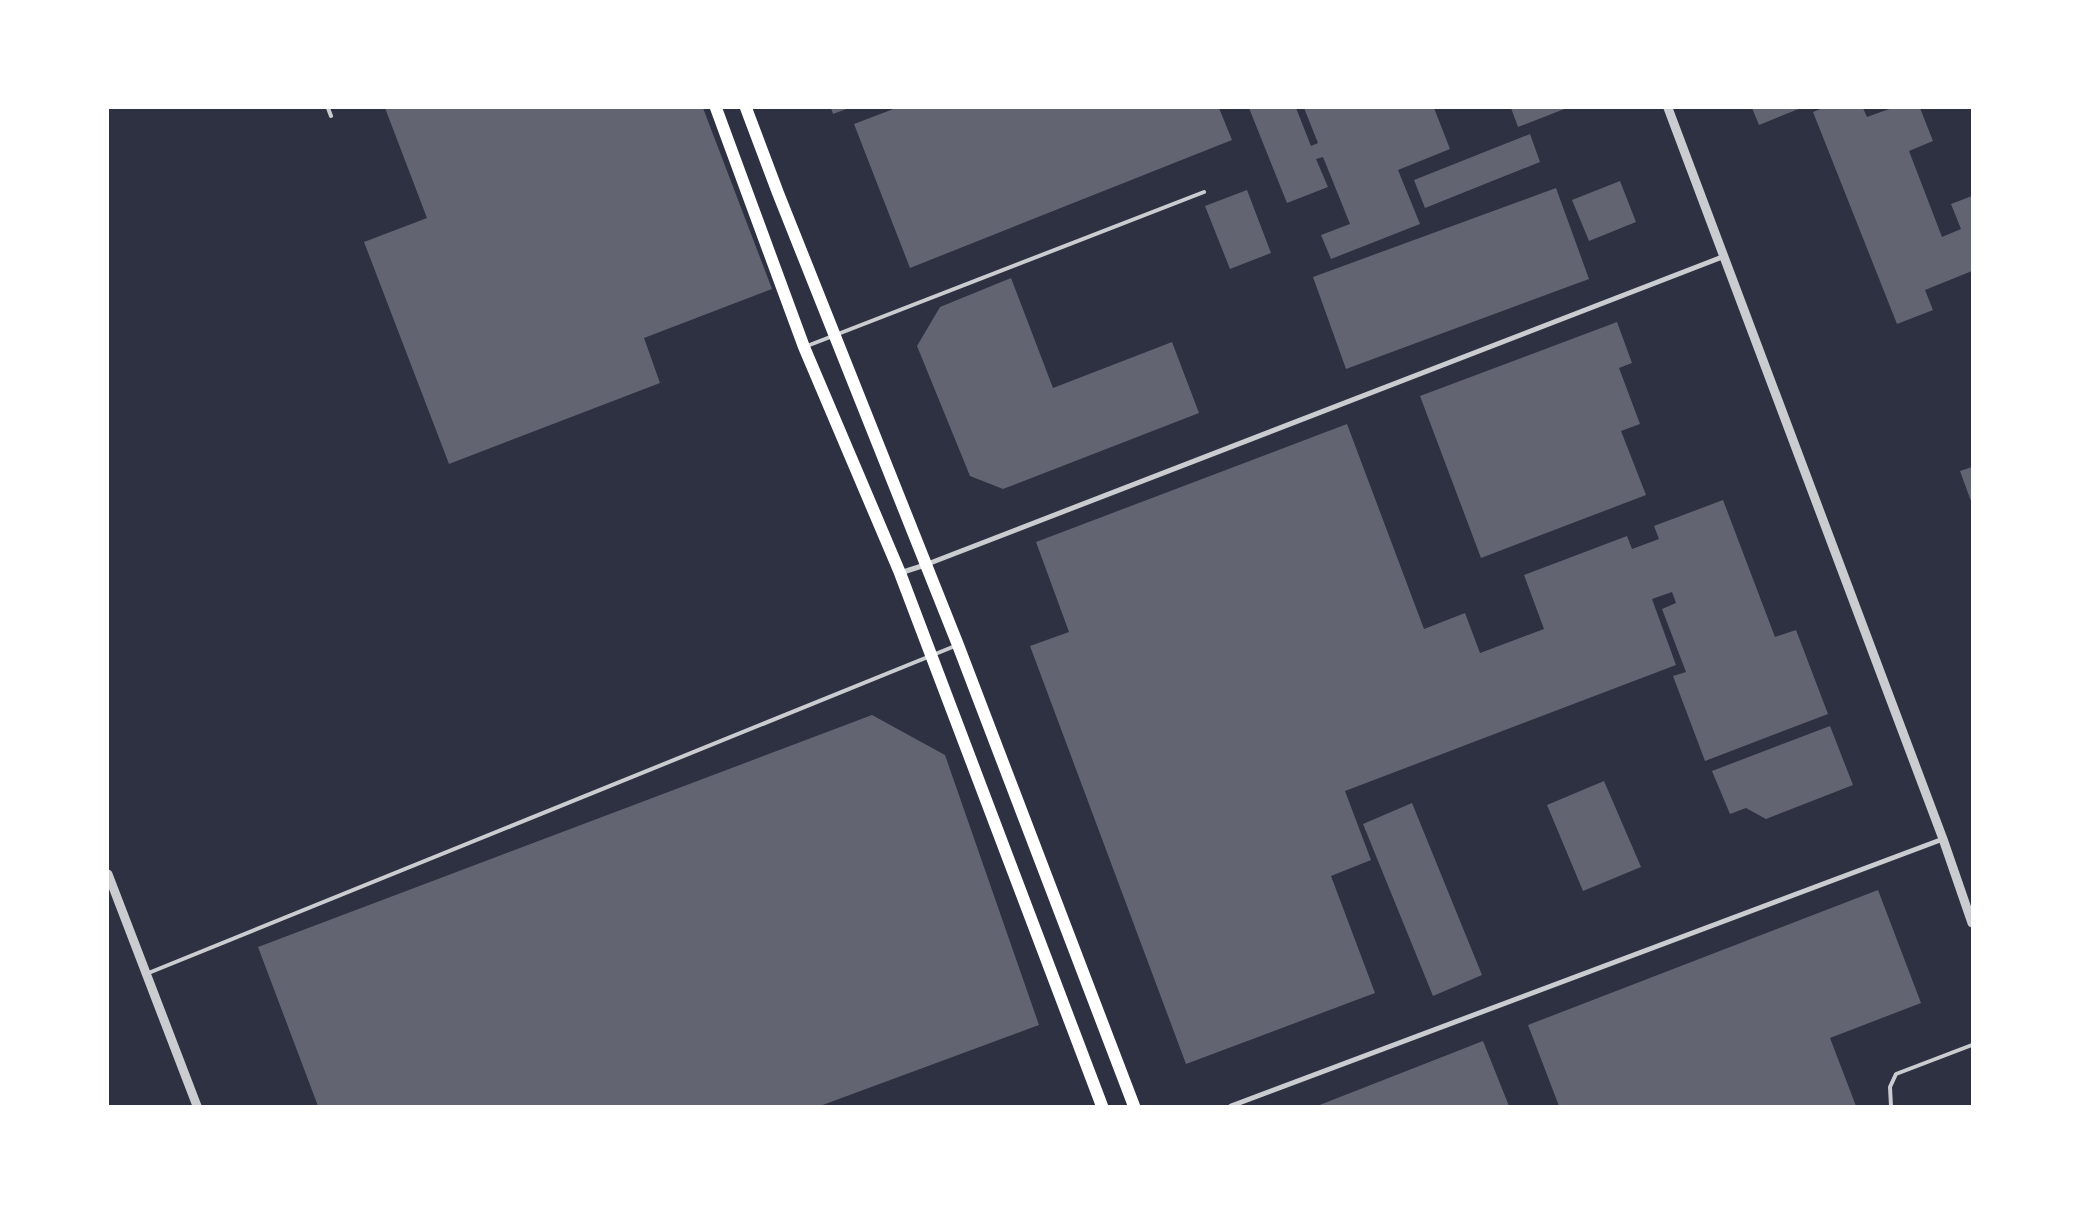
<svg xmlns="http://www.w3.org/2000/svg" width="2080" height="1214" viewBox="0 0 2080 1214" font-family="'Exo 2',sans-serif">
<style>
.building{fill:#626471}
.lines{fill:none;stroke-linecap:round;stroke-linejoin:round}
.service{stroke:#caccd0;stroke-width:4}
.minor{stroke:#caccd0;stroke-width:5}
.tertiary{stroke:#caccd0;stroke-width:9}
.primary{stroke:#fff;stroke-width:12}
</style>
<rect width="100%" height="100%" fill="#2d3142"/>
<path class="building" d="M385,108H703L772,289L644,338L660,383L449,464L364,242L427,218Z
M831,108H849L833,114Z
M896,108H1219L1232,140L910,268L854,124Z
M1249,108H1296L1311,146L1318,143L1304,108H1434L1450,149L1398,170L1420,224L1331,259L1321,235L1350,224L1323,157L1316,159L1328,187L1287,203Z
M1511,108H1567L1518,127Z
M1752,108H1801L1759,125Z
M1823,108H1863L1867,117L1892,108H1920L1933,141L1909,151L1942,237L1961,229L1951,204L1972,196V271L1925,290L1933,310L1897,324L1813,112Z
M1530,134L1540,162L1425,208L1414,180Z
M1620,181L1636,222L1589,241L1572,200Z
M1556,188L1589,279L1346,369L1313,277Z
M1247,190L1271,253L1230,269L1205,206Z
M1011,278L1053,388L1172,342L1199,413L1003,489L970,476L917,346L940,307Z
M1617,322L1632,363L1619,368L1640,424L1621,431L1646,495L1481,558L1420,396Z
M1347,424L1424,629L1465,613L1480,653L1544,629L1524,575L1627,536L1632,549L1659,539L1654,526L1723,500L1775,637L1796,630L1828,714L1705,761L1673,676L1686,672L1662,609L1676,603L1672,592L1652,599L1676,665L1345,791L1371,860L1331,876L1375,993L1186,1064L1030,646L1069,632L1036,542Z
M1972,467V504L1960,471Z
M872,715L945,755L1039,1025L820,1106H318L258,947Z
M1830,726L1853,785L1766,819L1746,808L1730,814L1712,771Z
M1604,781L1641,867L1583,891L1547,805Z
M1412,803L1482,975L1433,996L1363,824Z
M1878,890L1921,1003L1830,1038L1856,1106H1559L1528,1025Z
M1483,1041L1509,1106H1317Z"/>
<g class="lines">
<path class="service" d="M328,108L331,116
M807,346L1204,192
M146,974L955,646
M1891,1106L1890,1087L1896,1074L1972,1045"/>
<path class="minor" d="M900,573L925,565L1725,256
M1231,1106L1943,839"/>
<path class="tertiary" d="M1668,108L1943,839L1972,923
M108,874L197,1106"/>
<path class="primary" d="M716,108L804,347L900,573L1102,1106
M746,108L778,193L958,645L1134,1106"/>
</g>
<rect width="2080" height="1214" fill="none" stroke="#ffffff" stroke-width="218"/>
</svg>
